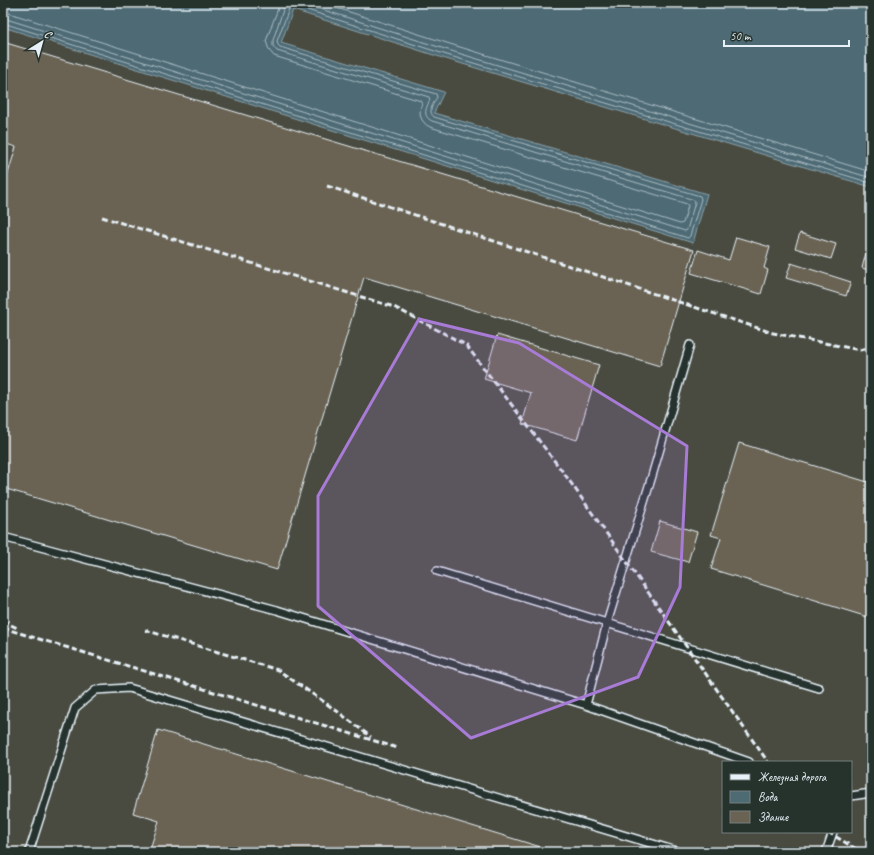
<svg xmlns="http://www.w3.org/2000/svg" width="874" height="855" viewBox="0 0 874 855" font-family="Caveat,sans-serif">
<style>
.built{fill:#484b40;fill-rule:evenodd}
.water{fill:#4e6b74;stroke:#8ca1a9}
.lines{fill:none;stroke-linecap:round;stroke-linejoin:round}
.shore{stroke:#aabbc3;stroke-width:1}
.building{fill:#6a6353;stroke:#e8f1f8}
.lane-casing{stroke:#e8f1f8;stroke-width:10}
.lane{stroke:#26332d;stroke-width:7}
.rail{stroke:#e8f1f8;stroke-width:3;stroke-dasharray:6 3;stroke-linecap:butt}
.marked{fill:#a77bd6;fill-opacity:0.2;stroke:#a77bd6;stroke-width:3;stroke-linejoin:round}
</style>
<rect width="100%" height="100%" fill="#3a4138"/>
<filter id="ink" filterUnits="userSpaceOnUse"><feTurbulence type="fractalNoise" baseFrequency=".025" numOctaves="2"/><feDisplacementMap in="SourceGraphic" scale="8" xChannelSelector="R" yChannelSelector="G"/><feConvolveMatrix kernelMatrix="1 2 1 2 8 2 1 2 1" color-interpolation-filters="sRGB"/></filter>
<g filter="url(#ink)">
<path class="built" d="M293,10L446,59L871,187V852H3V27L693,243L707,194L434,113L443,92L281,43ZM723,762H851V832H723Z"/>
<path class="water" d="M3,3H871V187L446,59L293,10L281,43L444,92L434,113L707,194L693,243L3,27Z"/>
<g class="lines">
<path class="shore" d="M302,3L448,50L871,178
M321,3L450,44L871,172
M3,12L9,13L680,224L683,223L688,206L687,204L430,127C420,122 418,113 422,103L421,101L274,56L269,50L266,41L280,3
M3,18L685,231L687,230L695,202L694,200L432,121C422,116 426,108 430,100L429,97L277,51L273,46V40L284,7L287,3
M3,23L688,238L690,236L701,199L700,196L434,117C427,111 434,103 437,97L436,94L280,47L278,45L277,41L289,9L291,6H295L447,55L871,183"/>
</g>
<path class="building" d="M3,42L694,250L660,366L364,277L277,570L3,488V190L16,147L3,143Z
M800,233L836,244L831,259L795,248Z
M736,237L770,247L764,268L768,270L761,294L691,273L698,250L729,260Z
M866,253L871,255V271L862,268Z
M791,263L851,282L846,296L786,278Z
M497,335L599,365L577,440L522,424L531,393L484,379Z
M739,443L871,483V618L711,569L721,538L711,535Z
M660,521L697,532L688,562L651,552Z
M158,730L557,852H149L159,821L133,813Z"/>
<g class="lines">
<g class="lane-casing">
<path id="lane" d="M3,537L277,610L586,705L749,762
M437,571L819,688
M586,705L607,623L652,476L690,345
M851,796L871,793
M29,852L75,708L96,690L129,688L680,852
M826,852L833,832"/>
</g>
<use href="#lane" class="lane"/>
<path class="rail" d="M327,186L773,333L860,350L871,347
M102,217L394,307L466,345L566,476L768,762
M3,621L17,628
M3,628L398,748
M145,630L278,670L337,711L371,737
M828,832L861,852"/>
</g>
</g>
<path class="marked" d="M419,319L519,343L687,446L680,587L638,677L471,738L318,606V496Z"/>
<rect width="874" height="855" fill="none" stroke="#26332d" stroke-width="16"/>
<rect x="8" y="8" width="858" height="839" fill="none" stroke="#e8f1f8" stroke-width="1.5" filter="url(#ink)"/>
<rect x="722" y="761" width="130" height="72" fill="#26332d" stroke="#747f7e"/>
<rect x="730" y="774" width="20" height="6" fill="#e8f1f8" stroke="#747f7e"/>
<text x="758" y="781" font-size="12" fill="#e8f1f8">Железная дорога</text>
<rect x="730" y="791" width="20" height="12" fill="#4e6b74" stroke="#747f7e"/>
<text x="758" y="801" font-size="12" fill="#e8f1f8">Вода</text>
<rect x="730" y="811" width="20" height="12" fill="#6a6353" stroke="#747f7e"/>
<text x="758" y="821" font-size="12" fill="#e8f1f8">Здание</text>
<g transform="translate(42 42) rotate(37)" stroke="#26332d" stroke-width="3" paint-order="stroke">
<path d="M0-3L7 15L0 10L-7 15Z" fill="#e8f1f8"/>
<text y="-6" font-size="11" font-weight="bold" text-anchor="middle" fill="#e8f1f8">С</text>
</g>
<path d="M724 40v6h125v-6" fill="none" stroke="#e8f1f8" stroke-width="2"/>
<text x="730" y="40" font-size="12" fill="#e8f1f8" stroke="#26332d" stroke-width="3" paint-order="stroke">50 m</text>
</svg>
